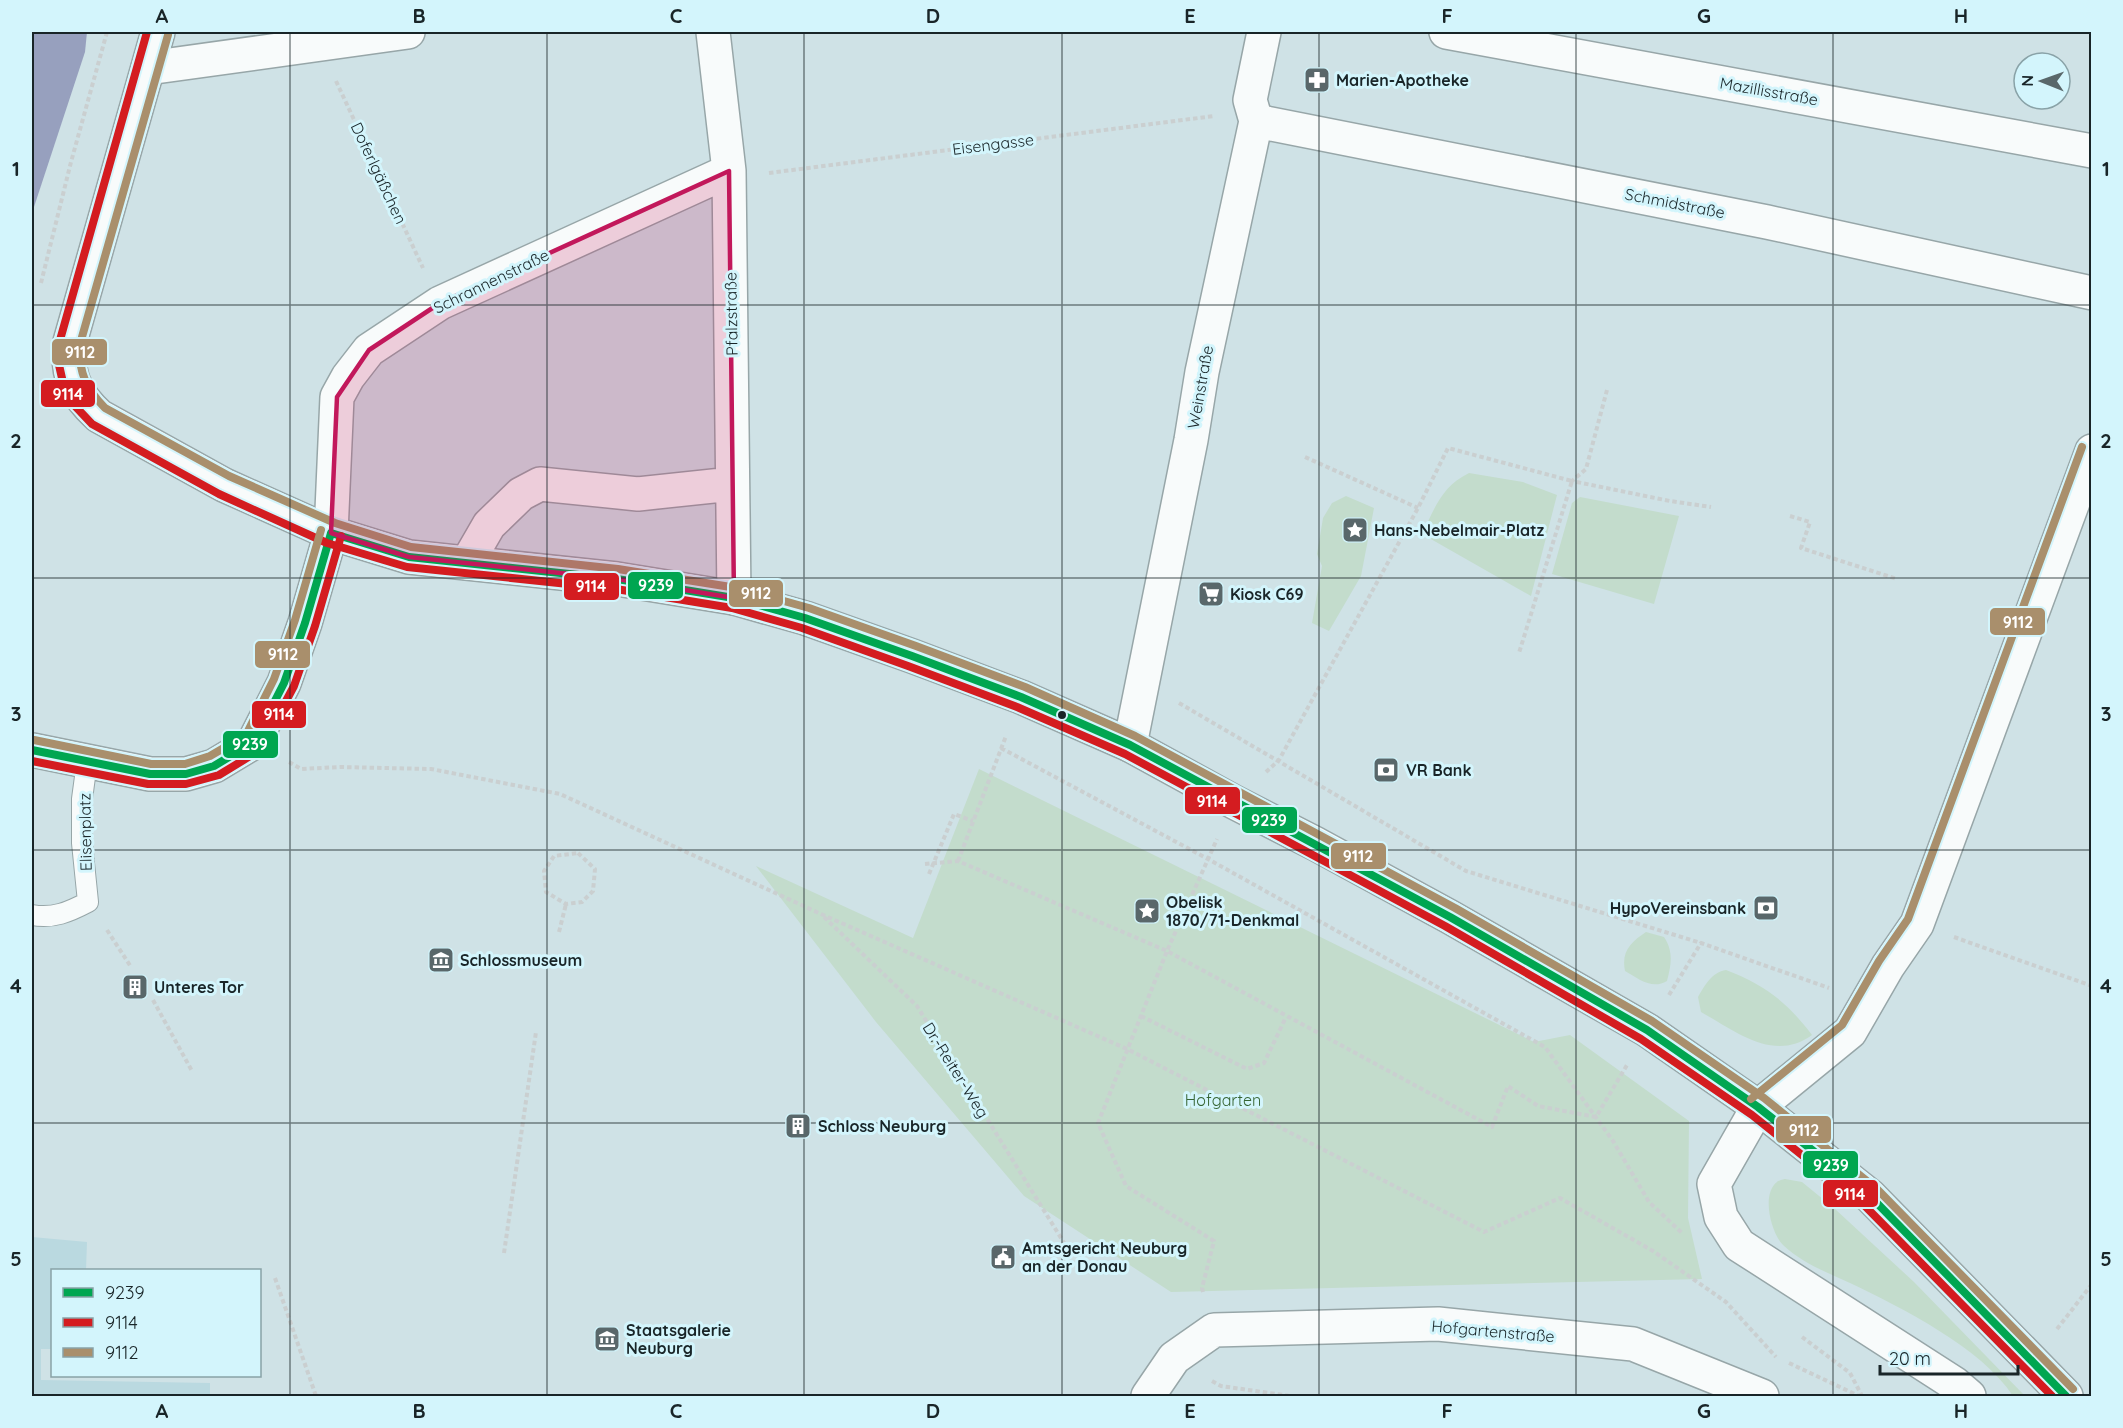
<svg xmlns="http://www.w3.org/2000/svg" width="2123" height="1428" viewBox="0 0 2123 1428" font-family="Quicksand,sans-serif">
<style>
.built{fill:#bad9e0}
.green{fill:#c3dccc}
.water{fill:#97a0be}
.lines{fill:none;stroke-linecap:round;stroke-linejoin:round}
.service-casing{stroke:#97a6a8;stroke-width:22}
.minor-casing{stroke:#97a6a8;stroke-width:36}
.tertiary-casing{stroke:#97a6a8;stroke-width:36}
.secondary-casing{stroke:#97a6a8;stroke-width:36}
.path{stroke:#cacfd0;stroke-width:4;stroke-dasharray:4.5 3;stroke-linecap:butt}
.service{stroke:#f8fbfb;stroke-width:20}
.minor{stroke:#f8fbfb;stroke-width:33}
.tertiary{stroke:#f8fbfb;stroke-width:33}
.secondary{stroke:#f8fbfb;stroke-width:33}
.bus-1-casing{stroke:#d3f5fc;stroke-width:12}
.bus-2-casing{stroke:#d3f5fc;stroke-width:12}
.bus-3-casing{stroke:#d3f5fc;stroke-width:12}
.bus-1{stroke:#00a651;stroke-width:8}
.bus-2{stroke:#d41c20;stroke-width:8}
.bus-3{stroke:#a98f6c;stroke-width:8}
.marked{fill:#c2185b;fill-opacity:0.2;stroke:#c2185b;stroke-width:4.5;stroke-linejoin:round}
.grid{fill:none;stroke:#192528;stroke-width:1.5;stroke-opacity:0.55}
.bus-dot{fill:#192528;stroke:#d3f5fc;stroke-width:2}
.labels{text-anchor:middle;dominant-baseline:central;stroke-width:6;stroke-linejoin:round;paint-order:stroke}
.poi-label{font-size:16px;font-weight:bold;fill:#192528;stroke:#d3f5fc;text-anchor:start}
.street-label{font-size:16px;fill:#192528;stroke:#d3f5fc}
.park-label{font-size:16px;fill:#366533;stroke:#d3f5fc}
.line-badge{stroke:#d3f5fc;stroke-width:2}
.badge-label{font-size:16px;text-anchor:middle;font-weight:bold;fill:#fff}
.neatline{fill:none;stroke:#192528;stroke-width:2}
.grid-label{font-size:20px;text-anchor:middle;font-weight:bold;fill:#192528}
</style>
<rect width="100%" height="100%" fill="#cfe2e6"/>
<path class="built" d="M32,1237L87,1242L86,1270H52V1349H41V1380L210,1383V1396H32Z"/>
<path class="green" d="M1469,473L1523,482L1557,495L1531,596L1422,534C1435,508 1441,487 1469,473Z
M1346,496L1374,508L1361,576L1329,631L1312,623L1322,566L1317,554L1323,518L1332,503Z
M1580,497L1679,516L1654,604L1552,574L1572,503Z
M979,769L1534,1042L1570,1035L1689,1121L1688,1218L1702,1279L1171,1292L1024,1196L876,1022L756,866L913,938Z
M1646,932L1664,937C1674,952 1671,965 1667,981C1652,990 1639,979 1625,971C1621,951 1631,942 1646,932Z
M1726,970C1765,985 1787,1002 1812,1035C1774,1063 1735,1031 1701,1012L1698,997C1705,985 1712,972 1726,970Z
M1785,1179L1802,1182L1835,1209L1914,1282L2025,1396H2013C1982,1348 1902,1308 1850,1283C1826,1272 1802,1263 1783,1245C1771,1233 1761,1194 1777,1182C1777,1181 1784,1179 1785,1179Z"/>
<path class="water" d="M32,32H87L85,52L32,213Z"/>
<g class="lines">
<g class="service-casing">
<path id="service" d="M32,915C53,919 69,912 88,902L82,843V799L87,762"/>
</g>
<g class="minor-casing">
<path id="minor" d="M713,32L729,171L734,598
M1446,32L2092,151
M148,68L408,32
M1256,121L1767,222L2092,293
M331,533L337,397L348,377L369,350L440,303L729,171
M467,563L489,525L521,494L540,484L638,494L732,484
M1130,745L1191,440L1202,372L1256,121L1250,100L1264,32
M1148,1396L1174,1358L1214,1330L1438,1324L1633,1344L1762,1396
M1969,1396L1955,1384L1739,1245L1721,1217L1714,1184L1758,1107L1850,1032L1888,966L1917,924L2092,451"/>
</g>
<g class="tertiary-casing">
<path id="tertiary" d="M158,32L70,342C66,375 75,394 99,416L224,485L331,533"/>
</g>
<g class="secondary-casing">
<path id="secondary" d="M32,750L150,774H186L214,766L254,742L284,683L305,623L331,533L409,557L617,579L734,598L805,618L912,656L1021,697L1130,745L1234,802L1316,844L1450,917L1647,1030L1758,1107L1870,1196L2066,1396"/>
</g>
<path class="path" d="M336,81L423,268
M769,173L1214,116
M41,283L71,162L107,32
M1607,390L1586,469L1572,481L1670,501L1711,507
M1305,457L1418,508
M1790,516L1810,522L1801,548L1897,579
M1179,703L1466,871L1701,943
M1001,748L1208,859L1545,1047L1613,1141L1649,1202L1683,1234
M289,762L301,769L340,767L431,769L560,794L821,914L1127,1049L1484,1232L1560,1198L1653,1251L1726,1302L1776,1357
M1266,772L1279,760L1418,508L1448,448L1572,481L1519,653
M578,853L595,869L593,891L582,902L566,904L546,892L544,871L554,856Z
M958,861L1006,736
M925,864L958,861L1167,951L1492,1127L1508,1086L1538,1106L1596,1117L1627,1065
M929,874L954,814L973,821
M824,917L917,1006L1066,1246
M107,930L131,967
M559,932L566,904
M1954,937L2092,986
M1669,995L1701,943L1829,988
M153,1000L192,1071
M1141,1016L1247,1069L1264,1063L1286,1017
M504,1253L536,1032
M275,1278L316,1396
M1203,1292L1202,1288L1214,1241L1126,1186L1098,1123L1167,951L1217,839
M2057,1329L2092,1284
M1802,1337L1850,1373L1862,1396
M1789,1363L1859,1396
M1212,1381L1221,1386L1290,1396"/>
<use href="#service" class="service"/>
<use href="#minor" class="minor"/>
<use href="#tertiary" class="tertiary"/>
<use href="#secondary" class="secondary"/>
<g class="bus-1-casing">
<path id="bus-1" d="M331,533L409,557L617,579L734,598L805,618L912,656L1021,697L1130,745L1450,917L1647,1030L1758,1107L1870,1196L2066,1396
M32,750L150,774H186L214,766L254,742L284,683L305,623L331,533"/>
</g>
<g class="bus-2-casing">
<path id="bus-2" d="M147,32L60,340L59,365L64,387L75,406L92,424L219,494L327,543L407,567L616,589L732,608L802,628L908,666L1017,707L1125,754L1445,926L1641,1039L1752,1115L1863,1204L2052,1396
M32,761L148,784H186L219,775L260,750L294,686L315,626L341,536"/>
</g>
<g class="bus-3-casing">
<path id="bus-3" d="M168,35L80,344C78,371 86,389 105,408L229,476L335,523L411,547L618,569L737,588L809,608L916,646L1025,687L1135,736L1455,908L1652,1021L1764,1098L1877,1189L2073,1389
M34,740L151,764H185L210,756L246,735L274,679L295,620L321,530
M1751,1099L1842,1025L1879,961L1908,919L2082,447"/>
</g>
<use href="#bus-1" class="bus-1"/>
<use href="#bus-2" class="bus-2"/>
<use href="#bus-3" class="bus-3"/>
</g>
<path class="marked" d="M729,171L734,598L617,579L409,557L331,533L337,397L369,350L440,303Z"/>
<path class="grid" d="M290,32V1396M547,32V1396M804,32V1396M1062,32V1396M1319,32V1396M1576,32V1396M1833,32V1396M32,305H2092M32,578H2092M32,850H2092M32,1123H2092"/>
<defs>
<g id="pharmacy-square" transform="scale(1.35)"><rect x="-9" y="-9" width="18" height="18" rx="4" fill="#59676a" stroke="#d3f5fc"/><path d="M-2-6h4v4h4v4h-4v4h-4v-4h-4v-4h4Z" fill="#fff"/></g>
<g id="sight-square" transform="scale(1.35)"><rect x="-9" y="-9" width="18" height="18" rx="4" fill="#59676a" stroke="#d3f5fc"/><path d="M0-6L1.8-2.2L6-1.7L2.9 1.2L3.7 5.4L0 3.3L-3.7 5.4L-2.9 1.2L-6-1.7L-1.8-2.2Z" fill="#fff"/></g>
<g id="supermarket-square" transform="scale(1.35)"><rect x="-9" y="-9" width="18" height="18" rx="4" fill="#59676a" stroke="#d3f5fc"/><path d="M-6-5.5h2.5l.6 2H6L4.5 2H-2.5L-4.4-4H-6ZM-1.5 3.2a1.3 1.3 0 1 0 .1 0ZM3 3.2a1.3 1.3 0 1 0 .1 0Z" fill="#fff"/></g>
<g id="bank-square" transform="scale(1.35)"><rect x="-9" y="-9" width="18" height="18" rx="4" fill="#59676a" stroke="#d3f5fc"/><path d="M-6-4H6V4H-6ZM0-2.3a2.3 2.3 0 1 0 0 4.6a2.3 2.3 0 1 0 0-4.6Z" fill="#fff"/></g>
<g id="museum-square" transform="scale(1.35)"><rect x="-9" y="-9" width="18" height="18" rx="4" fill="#59676a" stroke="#d3f5fc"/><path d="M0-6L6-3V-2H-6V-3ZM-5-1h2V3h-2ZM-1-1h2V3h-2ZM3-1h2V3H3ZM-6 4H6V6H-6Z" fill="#fff"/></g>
<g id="building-square" transform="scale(1.35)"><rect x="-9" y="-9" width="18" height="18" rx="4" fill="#59676a" stroke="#d3f5fc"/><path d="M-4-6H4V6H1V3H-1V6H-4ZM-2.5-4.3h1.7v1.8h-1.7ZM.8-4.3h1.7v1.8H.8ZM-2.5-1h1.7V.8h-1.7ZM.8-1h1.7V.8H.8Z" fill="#fff"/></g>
<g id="civic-square" transform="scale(1.35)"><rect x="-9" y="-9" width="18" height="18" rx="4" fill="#59676a" stroke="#d3f5fc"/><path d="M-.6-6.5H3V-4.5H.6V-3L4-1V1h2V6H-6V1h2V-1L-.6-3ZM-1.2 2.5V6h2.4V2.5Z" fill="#fff"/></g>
</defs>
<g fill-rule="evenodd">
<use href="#pharmacy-square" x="1317" y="80"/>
<use href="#sight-square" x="1355" y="530"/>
<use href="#supermarket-square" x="1211" y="594"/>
<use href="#bank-square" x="1386" y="770"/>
<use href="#bank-square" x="1766" y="908"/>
<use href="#sight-square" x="1147" y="911"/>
<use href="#museum-square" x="441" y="960"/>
<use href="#building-square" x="135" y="987"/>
<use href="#building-square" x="798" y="1126"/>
<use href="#civic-square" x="1003" y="1257"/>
<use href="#museum-square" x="607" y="1339"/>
</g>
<circle class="bus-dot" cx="1062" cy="715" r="5"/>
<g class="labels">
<g class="poi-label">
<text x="1336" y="80">Marien-Apotheke</text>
<text x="1374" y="530">Hans-Nebelmair-Platz</text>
<text x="1230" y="594">Kiosk C69</text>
<text x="1406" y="770">VR Bank</text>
<text x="1166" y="902">Obelisk<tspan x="1166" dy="18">1870/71-Denkmal</tspan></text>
<text x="1746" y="908" text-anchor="end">HypoVereinsbank</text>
<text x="460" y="960">Schlossmuseum</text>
<text x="154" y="987">Unteres Tor</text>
<text x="818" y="1126">Schloss Neuburg</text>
<text x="1022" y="1248">Amtsgericht Neuburg<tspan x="1022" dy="18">an der Donau</tspan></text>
<text x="626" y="1330">Staatsgalerie<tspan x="626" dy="18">Neuburg</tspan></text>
</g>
<g class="street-label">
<text transform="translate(1769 91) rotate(10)">Mazillisstraße</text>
<text transform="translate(993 144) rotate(-7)">Eisengasse</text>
<text transform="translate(379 173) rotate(65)">Doferlgäßchen</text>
<text transform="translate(1675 203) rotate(11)">Schmidstraße</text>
<text transform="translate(491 281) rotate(-26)">Schrannenstraße</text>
<text transform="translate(731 314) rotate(-91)">Pfalzstraße</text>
<text transform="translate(1200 387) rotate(-80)">Weinstraße</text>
<text transform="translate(85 832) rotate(-91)">Elisenplatz</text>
<text transform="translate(956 1070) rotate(58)">Dr.-Reiter-Weg</text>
<text transform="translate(1493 1331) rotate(5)">Hofgartenstraße</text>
</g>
<g class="park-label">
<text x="1223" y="1100">Hofgarten</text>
</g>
</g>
<g class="line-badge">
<rect x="51" y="338" width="57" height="28" rx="6" fill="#a98f6c"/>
<rect x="40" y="379" width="56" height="29" rx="6" fill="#d41c20"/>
<rect x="627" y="571" width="57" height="29" rx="6" fill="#00a651"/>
<rect x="563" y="572" width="57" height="29" rx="6" fill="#d41c20"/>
<rect x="728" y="579" width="56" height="29" rx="6" fill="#a98f6c"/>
<rect x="1989" y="607" width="57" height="29" rx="6" fill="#a98f6c"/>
<rect x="254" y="640" width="57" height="29" rx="6" fill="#a98f6c"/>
<rect x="251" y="700" width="56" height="29" rx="6" fill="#d41c20"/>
<rect x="222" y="730" width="57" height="29" rx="6" fill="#00a651"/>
<rect x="1184" y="786" width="57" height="29" rx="6" fill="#d41c20"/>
<rect x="1241" y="806" width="57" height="28" rx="6" fill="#00a651"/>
<rect x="1330" y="842" width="57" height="28" rx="6" fill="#a98f6c"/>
<rect x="1775" y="1115" width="57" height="29" rx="6" fill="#a98f6c"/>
<rect x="1802" y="1150" width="57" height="29" rx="6" fill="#00a651"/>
<rect x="1822" y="1179" width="57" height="29" rx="6" fill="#d41c20"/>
</g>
<g class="badge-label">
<text x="80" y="358">9112</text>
<text x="68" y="400">9114</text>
<text x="656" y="591">9239</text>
<text x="591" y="592">9114</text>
<text x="756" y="599">9112</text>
<text x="2018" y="628">9112</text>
<text x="283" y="660">9112</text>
<text x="279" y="720">9114</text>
<text x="250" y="750">9239</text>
<text x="1212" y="807">9114</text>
<text x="1269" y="826">9239</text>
<text x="1358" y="862">9112</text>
<text x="1804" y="1136">9112</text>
<text x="1831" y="1171">9239</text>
<text x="1850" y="1200">9114</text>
</g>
<rect width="2123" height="1428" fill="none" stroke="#d3f5fc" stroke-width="66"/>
<rect x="51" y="1269" width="210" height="108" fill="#d3f5fc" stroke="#89a2a7" stroke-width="1.5"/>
<rect x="63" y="1288" width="30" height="9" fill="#00a651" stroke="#89a2a7" stroke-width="1.5"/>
<text x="105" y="1299" font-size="18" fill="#192528">9239</text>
<rect x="63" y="1318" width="30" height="9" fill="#d41c20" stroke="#89a2a7" stroke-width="1.5"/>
<text x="105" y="1329" font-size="18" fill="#192528">9114</text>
<rect x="63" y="1348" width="30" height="9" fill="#a98f6c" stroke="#89a2a7" stroke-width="1.5"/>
<text x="105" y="1359" font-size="18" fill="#192528">9112</text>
<g transform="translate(2042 81) rotate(271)"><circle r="28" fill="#d3f5fc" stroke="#89a2a7" stroke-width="1.5"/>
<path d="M0-4.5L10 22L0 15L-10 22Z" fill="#59676a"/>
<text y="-9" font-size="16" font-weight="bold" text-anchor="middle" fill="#192528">N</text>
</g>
<path d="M1880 1365v9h138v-9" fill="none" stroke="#192528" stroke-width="3"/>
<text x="1889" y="1365" font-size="18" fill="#192528" stroke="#d3f5fc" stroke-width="4.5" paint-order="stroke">20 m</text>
<rect x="33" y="33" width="2057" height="1362" class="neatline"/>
<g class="grid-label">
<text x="162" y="23">A</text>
<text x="419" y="23">B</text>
<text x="676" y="23">C</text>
<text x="933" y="23">D</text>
<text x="1190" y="23">E</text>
<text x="1447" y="23">F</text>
<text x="1704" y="23">G</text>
<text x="1961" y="23">H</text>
<text x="16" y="176">1</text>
<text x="2106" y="176">1</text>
<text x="16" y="448">2</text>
<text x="2106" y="448">2</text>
<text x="16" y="721">3</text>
<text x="2106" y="721">3</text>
<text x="16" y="993">4</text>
<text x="2106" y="993">4</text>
<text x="16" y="1266">5</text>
<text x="2106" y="1266">5</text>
<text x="162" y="1418">A</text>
<text x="419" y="1418">B</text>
<text x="676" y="1418">C</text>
<text x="933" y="1418">D</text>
<text x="1190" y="1418">E</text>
<text x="1447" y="1418">F</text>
<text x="1704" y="1418">G</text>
<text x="1961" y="1418">H</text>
</g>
</svg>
